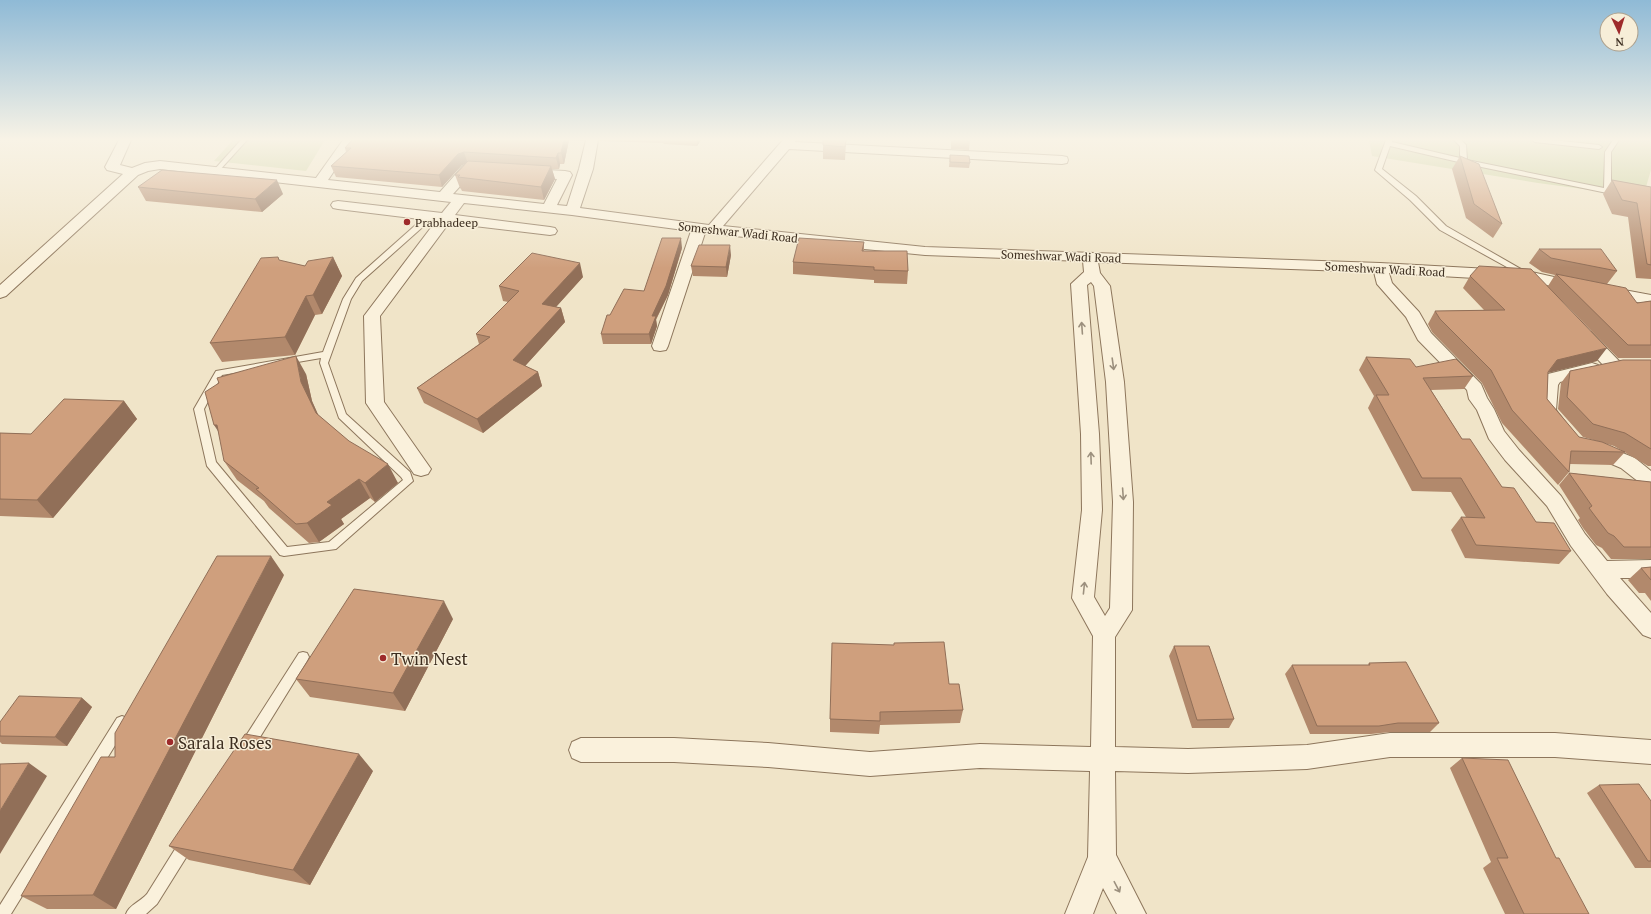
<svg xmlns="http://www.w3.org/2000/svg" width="1651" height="914" viewBox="0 0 1651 914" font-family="'PT Serif',serif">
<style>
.green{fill:#c9cf9b}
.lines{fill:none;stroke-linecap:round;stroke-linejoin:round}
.lane-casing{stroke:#8d765c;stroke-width:2}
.street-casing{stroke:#8d765c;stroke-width:2}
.lane{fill:#faf1dc;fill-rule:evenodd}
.street{fill:#faf1dc;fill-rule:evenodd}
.wall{fill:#b2896c}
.shaded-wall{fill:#916f58}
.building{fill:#cf9f7d;stroke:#916f58}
.oneway{stroke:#9c907e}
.poi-dot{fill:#9e2a2b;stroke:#f7eed8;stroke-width:1.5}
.labels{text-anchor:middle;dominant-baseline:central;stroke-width:3;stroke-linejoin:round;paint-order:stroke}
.far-poi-label{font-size:12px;fill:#3d2e20;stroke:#f7eed8;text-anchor:start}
.far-street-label{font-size:12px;fill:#3d2e20;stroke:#f7eed8}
.near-poi-label{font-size:17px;fill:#3d2e20;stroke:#f7eed8;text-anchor:start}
</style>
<rect width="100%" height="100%" fill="#f0e4c8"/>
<path class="green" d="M233,140H325L306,171L214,161Z
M1369,140H1651V170L1643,197L1538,183L1372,156Z"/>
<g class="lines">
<g class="lane-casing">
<path id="lane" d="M241,140H247L218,172H214V170Z
M1386,140H1392V142L1460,158V146L1454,140H1461L1466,145L1467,160L1604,188L1605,152L1613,140H1619L1611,152V191L1607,193L1467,164L1390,146L1382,169L1416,196L1446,226L1526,272L1527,274L1523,276L1440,230L1410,200L1376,171L1375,170Z
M1532,140H1552L1599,145L1602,147L1599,149L1535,142Z
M428,214H431L435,216L362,281L351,299L328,363L346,414L410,472L413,481L336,549L284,556L280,555L207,466L194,409L216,371L323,352L343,299L356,278ZM321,358L320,363L339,418L401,477L403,480L329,542L287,547L216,462L204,409L222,375Z
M303,652L307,653L309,657L307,661L252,750L247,752L242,750L240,746L242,742L299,653Z
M122,716L127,718L128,722L127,726L11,914H0V905L117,718Z
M187,836L192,838L194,843L192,848L157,904L146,914H126C129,905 140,902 147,894L182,838Z"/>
</g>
<g class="street-casing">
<path id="street" d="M119,140H131L120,165L132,168L145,163L160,161L316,178L343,140H355L328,180L440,192L463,166H483L485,169L483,172L472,173L453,194L544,204L557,179L524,176L522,173L524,170L529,169L565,171L570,172L572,175L557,205L567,206L579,169L586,140H598L593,169L580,208L709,225L783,140H796L795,142L1062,156L1067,157L1068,160L1067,163L1062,164L789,149L723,226L925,247L1380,263L1527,271L1581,283L1584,286L1581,289L1576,291L1527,281L1389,273L1392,283L1419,312L1431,333L1481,384L1487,398L1494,409L1504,431L1519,450L1561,496L1585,534L1607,561L1651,560V578H1620L1651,613V638L1643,635L1607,594L1571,546L1547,506L1505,460L1489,439L1477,410L1469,399L1467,390L1418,340L1406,317L1377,284L1374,272L1098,262L1100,273L1110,286L1124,382L1133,502L1132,610L1115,637V747L1188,749L1307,745L1390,733H1555L1651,740V764L1555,757H1390L1307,769L1188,773L1115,771L1116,855L1146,914H1117L1103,888L1093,914H1065L1088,857L1090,771L980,768L870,776L768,767L674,762H581L572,758L569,750L572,742L581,738H674L768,743L870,752L980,744L1091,747L1093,636L1072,598L1082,510L1081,434L1071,284L1084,272L1083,261L925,255L705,233L668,346L666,350L660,351L654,350L652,346L691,231L572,215L464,203L455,215L550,227L555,228L557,231L555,234L550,235L449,223L380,316L384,402L431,469L428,474L421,476L414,474L366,403L364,316L436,221L338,209L333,208L331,205L333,202L338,201L442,213L451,202L160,169L148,171L138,175L6,296L0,298V285L123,174L107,170L105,167ZM1091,282L1094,286L1106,382L1113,502L1110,608L1105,616L1094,597L1102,510L1099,434L1087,285Z
M1608,287L1651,295V305L1602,295L1600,292L1602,289Z
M1585,331L1591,332L1619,361L1622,365L1619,369L1613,371L1607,369L1579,340L1577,336L1579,332Z
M1592,363L1598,365L1601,369L1598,373L1560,382L1558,385L1556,410L1566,423L1563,427C1550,431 1544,421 1538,411C1539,394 1538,388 1548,374Z
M1595,442L1635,458L1651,471V488L1644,486L1621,468L1588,454L1586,449L1588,444Z"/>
</g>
<use href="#lane" class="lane"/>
<use href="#street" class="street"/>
</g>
<path class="wall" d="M352,140H585L584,141L569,140L564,164H560L559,169H552L555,179L544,200L462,191L461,189L460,188L455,175L465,164L462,165L442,187L336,177L331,166L346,152L345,148Z
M599,140H701L697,146L664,144L663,143L599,141Z
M823,140H847L846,143L845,160L823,159Z
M951,140H970L969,150L951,149Z
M950,155L970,163L969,168L949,167Z
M1460,156L1502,224L1493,238L1466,218L1452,169Z
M1612,180L1651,187V279L1636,278L1628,217L1612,214L1603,194Z
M138,187L283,194L262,212L146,201Z
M864,242V251L908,271L907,284L874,283V280L793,274V262Z
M682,248L668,295L656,320L657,326L651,344H603L601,334L610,315L644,291Z
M1539,249L1617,271L1607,284L1637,303L1651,301V358H1618L1562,301L1597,361L1548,372L1547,399L1579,437L1625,452L1613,465L1570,464L1569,472L1558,485L1502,423L1482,383L1432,332L1428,324L1435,311L1484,310L1463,288L1470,276L1548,286L1555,275L1542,272L1529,263Z
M731,255L727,277L693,276L691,266Z
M333,257L342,276L322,314L315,315L295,355L222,362L210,343L281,261L305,266Z
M583,277L556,307L561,308L565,322L525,366L538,372L542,386L483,433L424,403L417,388L479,344L476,334L508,302L503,301L499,286Z
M1366,357L1416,367L1473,376L1464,389L1431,390L1462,439L1502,487L1536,522L1571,551L1559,564L1465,558L1451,530L1461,517H1466L1451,492L1412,491L1368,408L1374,396L1359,370Z
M1651,360V466H1648L1614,446L1583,437L1558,409L1561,383L1570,371Z
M306,374L312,401L318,415L398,483L375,502L370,498L341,519L344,524L319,542L309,543L269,508L264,501L237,480L224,461Z
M124,401L137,419L53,518L0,516V433L31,434Z
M1569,473L1651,482V559H1611L1602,548L1596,545L1583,528L1578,520L1580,518L1559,485Z
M1651,567V601L1645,593H1639L1628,580L1641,568Z
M284,575L116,909H47L21,896L115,757Z
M453,619L405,711L310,697L296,679Z
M1174,646L1234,719L1229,728H1192L1169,656Z
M1369,663L1439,723L1430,732H1390L1371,734H1310L1285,674L1292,665H1368Z
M949,684L963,710L960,723L880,725L879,734L830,732V719Z
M82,698L92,707L67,746L2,744L0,742V722Z
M1462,758L1556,858L1589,914H1505L1483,868L1491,862L1450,768Z
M373,771L310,885L189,860L169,846Z
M1599,785L1651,801V868H1635L1587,793Z"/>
<path class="shaded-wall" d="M564,140H569L564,164L561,153Z
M697,140H701L697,146Z
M464,152L468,164L462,165L442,187L439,175L458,154Z
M558,153L560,164L559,169L556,158Z
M551,166L555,179L544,200L541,187Z
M277,180L283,194L262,212L255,199Z
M681,238L682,248L668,295L656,319L657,326L651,344L649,334L652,316Z
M730,245L731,255L727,277L726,267Z
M333,257L342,276L322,314L313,295Z
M580,263L583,277L546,318L542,304Z
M306,296L315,315L295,355L285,337Z
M561,308L565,322L517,375L513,360Z
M1607,348L1597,361L1548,373L1557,360Z
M296,356L306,374L312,401L326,432L316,413L301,382Z
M538,372L542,386L483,433L477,419Z
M124,401L137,419L53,518L37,500Z
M214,425H217L227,445Z
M388,464L398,483L375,502L365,483Z
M359,479L370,498L341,519L344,524L319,542L307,523L327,502Z
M271,556L284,575L116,909L93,895Z
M444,601L453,619L405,711L393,693Z
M82,698L92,707L67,746L55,737Z
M359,754L373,771L310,885L293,870Z
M29,763L47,776L0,854V811Z"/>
<path class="building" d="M352,140H564L561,153H558L556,158L464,152L458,154L439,175L331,166L351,148H345Z
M823,140H846L845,147L823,145Z
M953,140H970V141Z
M950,155L969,156L970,163L950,162Z
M1460,156L1479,164L1502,224L1474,204Z
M468,161L551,166L541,187L458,177L460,175H455Z
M162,170L277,180L255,199L138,187Z
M1612,180L1651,187V265L1647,264L1637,203L1622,200Z
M662,238H681L666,286L652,316H656L649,334H601L607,315H610L624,289L644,291Z
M799,238L864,242L862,251H907L908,271L874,270V267L793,262Z
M699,245H730L726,267L691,266Z
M1539,249H1601L1617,271L1551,258Z
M532,253L580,263L542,304L561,308L513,360L538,372L477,419L417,388L490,337L476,334L519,291L499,286Z
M278,257L279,260L305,266L308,261L333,257L313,295L306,296L285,337L210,343L261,258Z
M1479,266L1531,269L1607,348L1557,360L1548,372L1547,399L1579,437L1602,442L1625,452L1571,451L1569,472L1512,410L1491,370L1440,319L1435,311L1505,310L1470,276Z
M1556,274L1626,288L1637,303L1651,301V345H1628Z
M296,356L301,382L316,413L349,441L388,464L365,483L359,479L327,502L332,505L307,523L296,524L256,489L259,488L224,461L217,425H214L205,392L219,383L217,378Z
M1366,357L1410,359L1416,367L1456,359L1473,376L1423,378L1462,439H1470L1502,487L1514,488L1536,522L1554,523L1571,551L1476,545L1461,517L1485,518L1461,478H1422L1376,395H1389Z
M1623,360H1651V449L1625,433L1593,424L1567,397L1570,371Z
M64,399L124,401L37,500L0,499V433L31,434Z
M1569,473L1651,482V547H1624L1614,536L1608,533L1595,516L1589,508L1592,506Z
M217,556H271L93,895L21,896L101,757H115V733Z
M1651,567V580L1641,568Z
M354,589L444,601L393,693L296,679Z
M944,642L949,684H959L963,710L880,712V721L830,719L832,643L894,645V643Z
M1174,646H1209L1234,719L1197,720Z
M1406,662L1439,723H1398L1379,726H1317L1292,665H1370L1369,663Z
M19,696L82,698L55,737L0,736V722Z
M245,734L359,754L293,870L169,846Z
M1462,758L1508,760L1556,858H1559L1589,914H1524L1497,858H1508Z
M29,763L0,811V764Z
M1639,784L1651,801V861H1648L1599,785Z"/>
<defs><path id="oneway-shaft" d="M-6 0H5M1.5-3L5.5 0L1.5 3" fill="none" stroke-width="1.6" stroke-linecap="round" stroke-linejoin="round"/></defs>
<g class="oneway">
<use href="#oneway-shaft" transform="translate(1082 328) rotate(-94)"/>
<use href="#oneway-shaft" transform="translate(1113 364) rotate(82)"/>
<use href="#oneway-shaft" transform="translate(1091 458) rotate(-92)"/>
<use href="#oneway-shaft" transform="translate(1123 494) rotate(86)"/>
<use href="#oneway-shaft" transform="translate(1084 588) rotate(-84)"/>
<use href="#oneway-shaft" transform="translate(1117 887) rotate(62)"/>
</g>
<linearGradient id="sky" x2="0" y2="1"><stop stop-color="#8fbad6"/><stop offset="0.52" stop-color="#f8f3e6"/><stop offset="1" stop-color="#f8f3e6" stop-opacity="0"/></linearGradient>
<rect width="1651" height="268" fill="url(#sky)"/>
<g class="poi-dot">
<circle cx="407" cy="222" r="4"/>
<circle cx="383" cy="658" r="4"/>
<circle cx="170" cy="742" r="4"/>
</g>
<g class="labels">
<g class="far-poi-label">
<text x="415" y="222">Prabhadeep</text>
</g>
<g class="far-street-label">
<text transform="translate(738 232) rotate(6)">Someshwar Wadi Road</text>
<text transform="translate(1061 256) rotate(2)">Someshwar Wadi Road</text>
<text transform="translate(1385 269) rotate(3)">Someshwar Wadi Road</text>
</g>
<g class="near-poi-label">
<text x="391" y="658">Twin Nest</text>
<text x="178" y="742">Sarala Roses</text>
</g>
</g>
<g transform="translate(1619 32) rotate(176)"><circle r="19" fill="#f7eed8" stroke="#ada18e"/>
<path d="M0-3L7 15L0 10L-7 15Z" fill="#9e2a2b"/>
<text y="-6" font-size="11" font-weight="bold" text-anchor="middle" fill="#3d2e20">N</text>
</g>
</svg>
